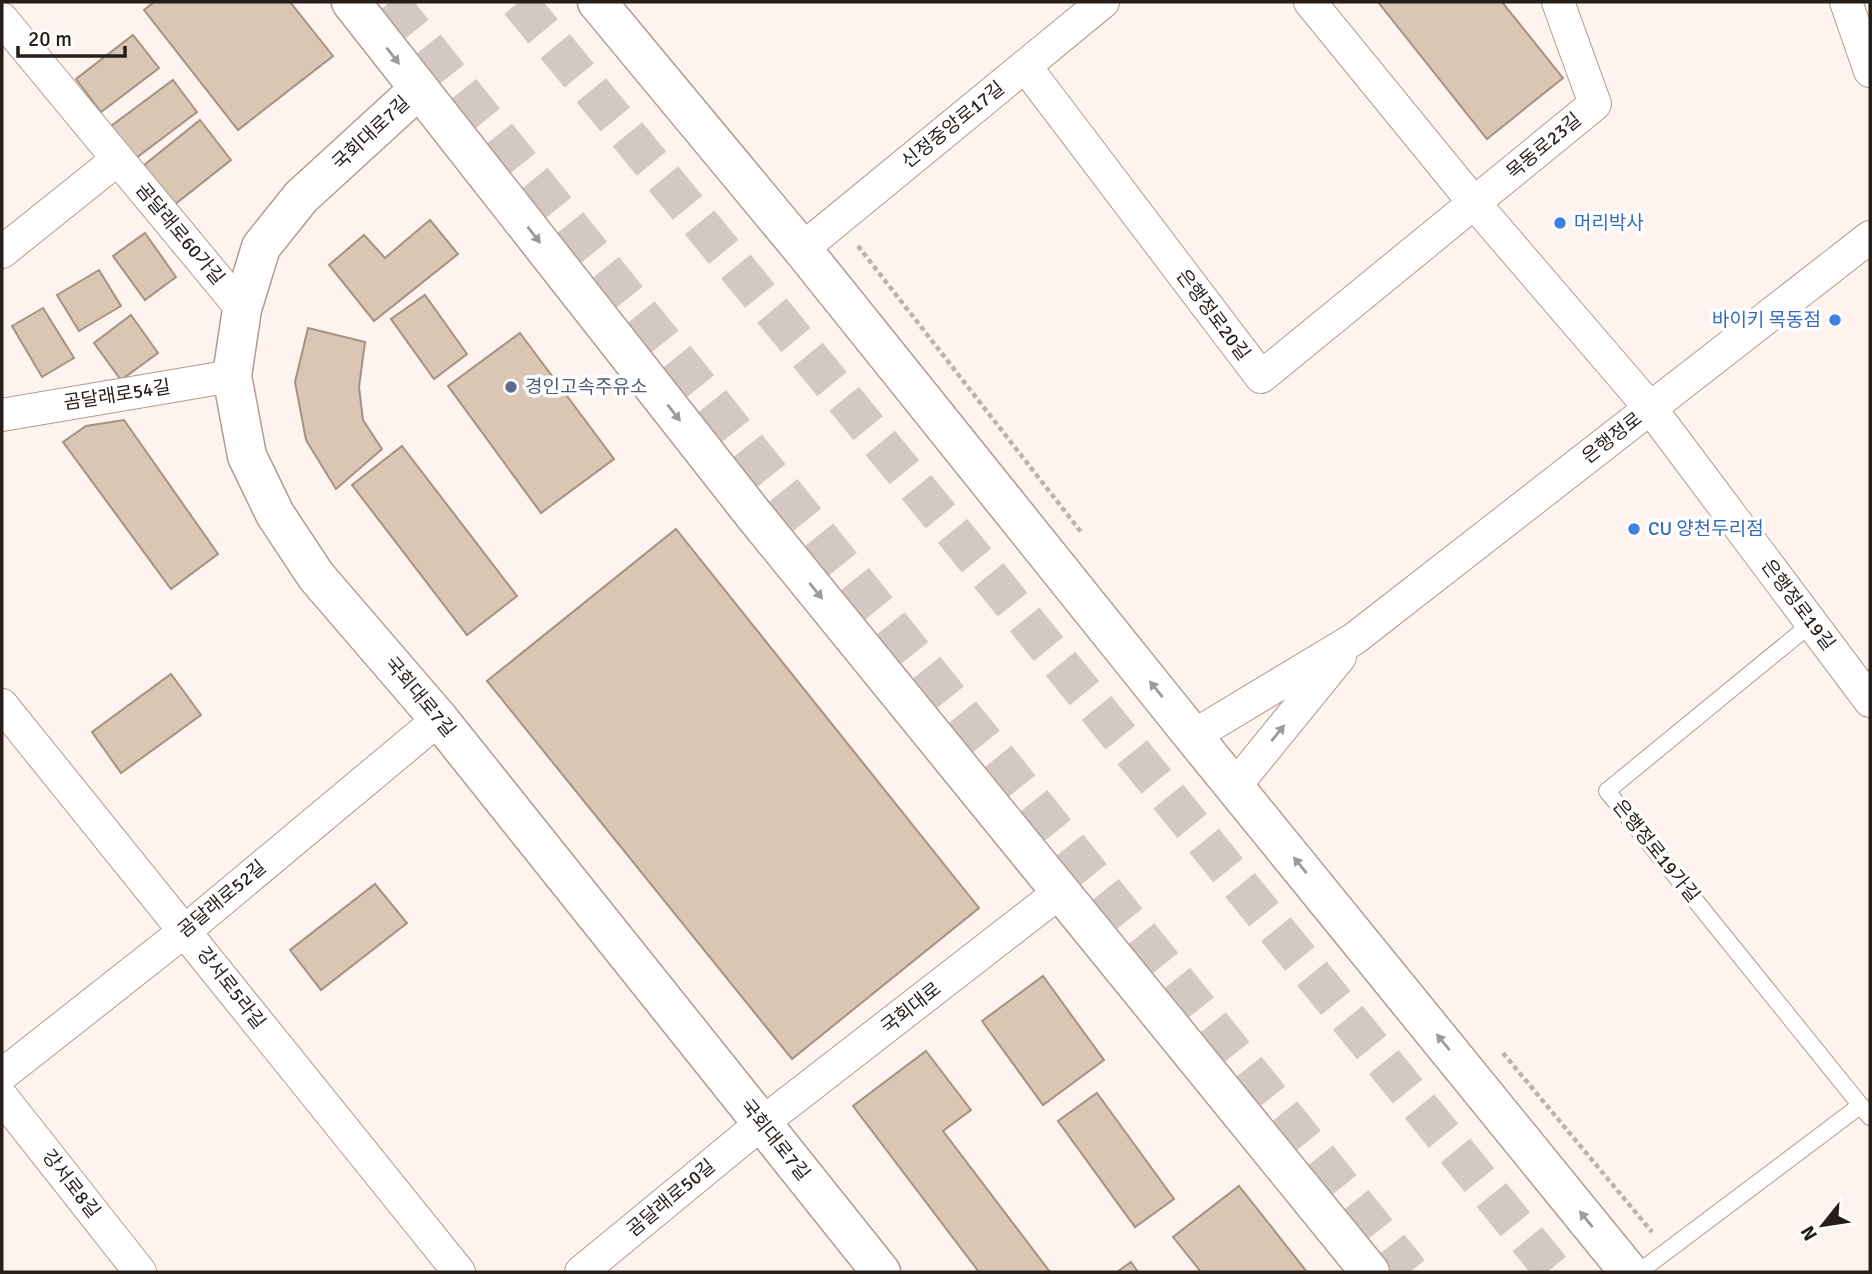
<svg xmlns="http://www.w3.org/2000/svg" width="1872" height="1274" viewBox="0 0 1872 1274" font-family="Signika,'Noto Sans KR',sans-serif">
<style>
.building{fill:#dac6b4;stroke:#a59280;stroke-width:2}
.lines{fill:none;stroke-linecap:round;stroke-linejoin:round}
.highway-tunnel{stroke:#d3c8c3;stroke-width:38;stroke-dasharray:38 19;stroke-linecap:butt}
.lane-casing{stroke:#b39b8f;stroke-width:18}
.street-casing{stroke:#b39b8f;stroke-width:34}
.secondary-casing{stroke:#b39b8f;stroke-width:41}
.primary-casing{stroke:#b39b8f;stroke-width:41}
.path{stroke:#bdb3ae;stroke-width:4.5;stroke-dasharray:5 3.5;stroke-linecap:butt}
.lane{stroke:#fff;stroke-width:16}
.street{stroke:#fff;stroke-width:32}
.secondary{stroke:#fff;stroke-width:38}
.primary{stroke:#fff;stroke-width:38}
.oneway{fill:#9e9a98}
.shop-dot{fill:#3f7fe0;stroke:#fff;stroke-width:2.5}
.service-dot{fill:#5c6f8a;stroke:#fff;stroke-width:2.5}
.labels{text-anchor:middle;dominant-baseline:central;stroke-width:7;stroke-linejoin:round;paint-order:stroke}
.street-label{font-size:19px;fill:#271e19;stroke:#fff}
.shop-label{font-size:19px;fill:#366cbe;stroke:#fff;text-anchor:start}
.service-label{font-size:19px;fill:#4e5e75;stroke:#fff;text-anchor:start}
</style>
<rect width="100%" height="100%" fill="#fef3ee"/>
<path class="building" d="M154,2H290L333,56L238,130L144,10Z
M1378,2H1502L1563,78L1487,139Z
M133,35L159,68L101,112L76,79Z
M173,80L197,112L136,158L111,126Z
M200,120L231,160L174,205L143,166Z
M430,220L458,254L374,321L329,265L364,235L385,258Z
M145,233L176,277L145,300L113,256Z
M99,270L121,306L79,331L57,295Z
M425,295L467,354L434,379L391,319Z
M43,308L74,358L42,377L12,326Z
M131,315L158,353L121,380L94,343Z
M308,328L365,342L359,387L363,420L382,449L336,489L306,440L295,382Z
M520,333L614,459L541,513L448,386Z
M124,420L218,554L171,589L63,442L86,426Z
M402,446L517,596L467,635L352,485Z
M676,529L979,908L792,1059L487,681Z
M171,674L201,715L121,773L92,732Z
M375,884L407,923L321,990L290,950Z
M1043,976L1104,1060L1043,1105L982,1021Z
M926,1051L971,1110L943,1131L1050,1272H979L853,1106Z
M1097,1093L1174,1199L1135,1227L1058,1121Z
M1239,1186L1307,1272H1201L1173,1237Z
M1131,1262L1138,1272H1117Z"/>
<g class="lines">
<path class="highway-tunnel" d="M390,2L1410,1272
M519,2L991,578L1554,1272"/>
<g class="lane-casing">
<path id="lane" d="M1812,623L1607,791L1870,1117
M1639,1272L1861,1105"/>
</g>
<g class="street-casing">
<path id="street" d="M1310,2L1475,204L1651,409L1870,701
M1846,2L1870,71
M2,19L242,309
M1025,66L1261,377L1595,104L1558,2
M802,249L1103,2
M2,252L118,159
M2,415L232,376
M2,705C155,893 306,1084 459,1272
M1193,736L1354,639L1870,237
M1235,786L1340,657
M2,1075L186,930L439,719
M2,1097L140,1272
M581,1272L762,1123L1060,892"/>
</g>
<g class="secondary-casing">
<path id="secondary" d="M419,89L301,197L261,247L242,309L232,376L247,456L275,514L316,576L439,719L881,1272"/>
</g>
<g class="primary-casing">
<path id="primary" d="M351,2L754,515L1370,1272
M597,2L802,249L1193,736L1629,1272"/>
</g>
<path class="path" d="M858,246L1081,532
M1503,1053L1652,1232"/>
<use href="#lane" class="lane"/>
<use href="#street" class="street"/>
<use href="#secondary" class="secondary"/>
<use href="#primary" class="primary"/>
</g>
<defs><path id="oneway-solid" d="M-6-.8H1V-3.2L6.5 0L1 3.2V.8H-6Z" transform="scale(1.75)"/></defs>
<g class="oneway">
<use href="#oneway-solid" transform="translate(393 56) rotate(52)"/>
<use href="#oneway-solid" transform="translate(534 235) rotate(52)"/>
<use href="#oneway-solid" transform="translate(674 413) rotate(52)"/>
<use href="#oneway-solid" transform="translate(816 591) rotate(51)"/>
<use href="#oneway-solid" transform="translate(1156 689) rotate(-129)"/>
<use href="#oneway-solid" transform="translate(1278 733) rotate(-51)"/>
<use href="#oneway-solid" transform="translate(1300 865) rotate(-129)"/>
<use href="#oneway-solid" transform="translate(1443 1042) rotate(-129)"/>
<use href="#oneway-solid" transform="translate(1586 1219) rotate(-129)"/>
</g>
<g class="shop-dot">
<circle cx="1560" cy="223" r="7"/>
<circle cx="1835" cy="320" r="7"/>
<circle cx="1634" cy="529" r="7"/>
</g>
<circle class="service-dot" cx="511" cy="387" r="7"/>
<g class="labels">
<g class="street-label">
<text transform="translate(953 125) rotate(-39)">신정중앙로17길</text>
<text transform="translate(371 133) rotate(-43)">국회대로7길</text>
<text transform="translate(1544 146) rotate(-40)">목동로23길</text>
<text transform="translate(180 234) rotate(50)">곰달래로60가길</text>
<text transform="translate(1213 315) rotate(53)">은행정로20길</text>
<text transform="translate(117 395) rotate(-9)">곰달래로54길</text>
<text transform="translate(1612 438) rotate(-38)">은행정로</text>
<text transform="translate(1798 605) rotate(53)">은행정로19길</text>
<text transform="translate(420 697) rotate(50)">국회대로7길</text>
<text transform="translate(1656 851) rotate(51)">은행정로19가길</text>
<text transform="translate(222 899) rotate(-40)">곰달래로52길</text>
<text transform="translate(231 988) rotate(52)">강서로5라길</text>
<text transform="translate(911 1008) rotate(-38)">국회대로</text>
<text transform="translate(775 1140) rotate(51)">국회대로7길</text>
<text transform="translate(71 1184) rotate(52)">강서로8길</text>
<text transform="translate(671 1198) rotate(-40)">곰달래로50길</text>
</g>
<g class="shop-label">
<text x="1574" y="223">머리박사</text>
<text x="1821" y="320" text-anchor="end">바이키 목동점</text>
<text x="1648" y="529">CU 양천두리점</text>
</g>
<g class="service-label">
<text x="525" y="387">경인고속주유소</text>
</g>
</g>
<rect width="1872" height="1274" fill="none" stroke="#271e19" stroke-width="7"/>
<g transform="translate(1823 1225) rotate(240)" stroke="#ffffff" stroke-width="5" paint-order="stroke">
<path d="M0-5L12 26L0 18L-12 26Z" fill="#271e19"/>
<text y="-10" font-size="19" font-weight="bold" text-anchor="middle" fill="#271e19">N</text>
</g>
<path d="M18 46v10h107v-10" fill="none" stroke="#271e19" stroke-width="3.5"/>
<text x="28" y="46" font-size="21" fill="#271e19" stroke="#ffffff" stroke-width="5" paint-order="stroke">20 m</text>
</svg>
